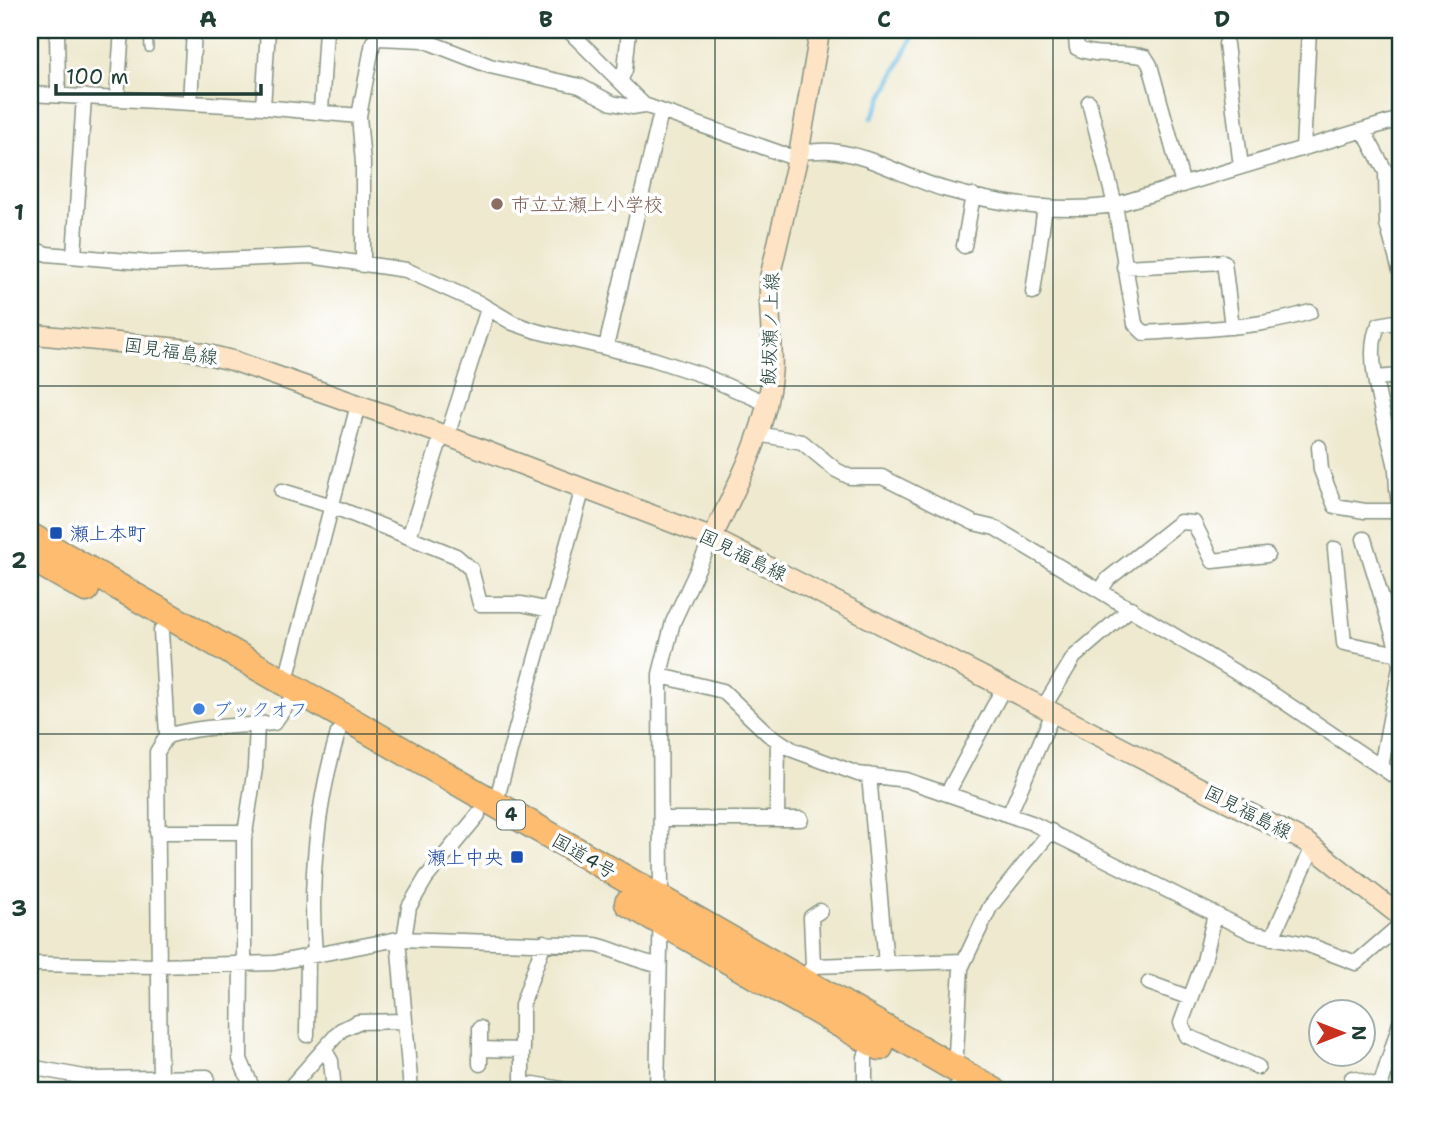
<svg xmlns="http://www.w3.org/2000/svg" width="1430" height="1121" viewBox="0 0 1430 1121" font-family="'Shantell Sans','Klee One',sans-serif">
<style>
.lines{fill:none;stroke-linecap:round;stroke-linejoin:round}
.stream{stroke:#6abee6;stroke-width:4.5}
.lane-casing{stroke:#869382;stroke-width:10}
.street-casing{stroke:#869382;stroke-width:17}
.secondary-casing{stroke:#869382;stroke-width:22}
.highway-casing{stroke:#869382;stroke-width:29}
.lane{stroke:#fff;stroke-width:7}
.street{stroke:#fff;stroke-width:14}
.secondary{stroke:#fee4c5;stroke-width:19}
.highway{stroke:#fdbc6f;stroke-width:26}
.grid{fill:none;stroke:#1f3d34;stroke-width:2;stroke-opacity:0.55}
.education-dot{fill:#8d6e63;stroke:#fff;stroke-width:2.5}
.transit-dot{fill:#1a4fb4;stroke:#fff;stroke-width:2.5}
.shop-dot{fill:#3f7fe0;stroke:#fff;stroke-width:2.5}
.labels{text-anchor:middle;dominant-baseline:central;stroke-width:7;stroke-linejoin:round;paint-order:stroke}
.shield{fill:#fff;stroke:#627771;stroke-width:2}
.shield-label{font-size:18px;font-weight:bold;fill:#1f3d34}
.education-label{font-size:19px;fill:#785e54;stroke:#fff;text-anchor:start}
.street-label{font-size:19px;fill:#1f3d34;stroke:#fff}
.transit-label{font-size:19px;fill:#164399;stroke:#fff;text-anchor:start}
.shop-label{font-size:19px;fill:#366cbe;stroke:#fff;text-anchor:start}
.neatline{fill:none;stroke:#1f3d34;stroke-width:2.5}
.grid-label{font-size:23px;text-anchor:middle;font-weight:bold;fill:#1f3d34}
</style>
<rect width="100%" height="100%" fill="#fff"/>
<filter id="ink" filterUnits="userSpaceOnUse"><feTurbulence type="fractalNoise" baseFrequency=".0143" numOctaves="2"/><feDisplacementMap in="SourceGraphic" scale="14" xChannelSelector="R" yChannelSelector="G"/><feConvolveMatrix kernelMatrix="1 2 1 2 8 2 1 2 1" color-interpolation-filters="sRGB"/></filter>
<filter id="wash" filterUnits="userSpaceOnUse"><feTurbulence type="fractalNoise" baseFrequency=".00686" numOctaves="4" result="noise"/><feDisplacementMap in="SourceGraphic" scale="28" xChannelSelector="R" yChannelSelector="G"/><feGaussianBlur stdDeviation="1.57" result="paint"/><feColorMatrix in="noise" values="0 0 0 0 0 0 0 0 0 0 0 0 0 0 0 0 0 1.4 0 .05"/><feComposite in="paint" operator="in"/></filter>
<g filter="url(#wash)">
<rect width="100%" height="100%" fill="#eee9cf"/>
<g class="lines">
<path class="stream" d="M872,118L916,30"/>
</g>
</g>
<g filter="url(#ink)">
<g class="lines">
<g class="lane-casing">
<path id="lane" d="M148,30L149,48"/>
</g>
<g class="street-casing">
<path id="street" d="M57,30L58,95
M568,30L644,105L797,159
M1075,30L1077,48C1097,58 1123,51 1145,57L1150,65L1183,185
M1226,44L1241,167
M620,81L625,70L629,30
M30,94L263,107L359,116
M117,98L122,30
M190,102L194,30
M1089,102L1115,205L1135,324L1144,333C1199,329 1256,329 1310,312
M263,107L268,30
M321,111L326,30
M1363,130L1386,172L1387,224L1400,271
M1303,149L1309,30
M799,152C809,152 821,150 831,151C871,155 906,178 944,189C998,204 1059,213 1115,205L1400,119
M964,246L973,195
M30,248L47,254L151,263L310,256L406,270L479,303L513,323L536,331L653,359L702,375L766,403
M74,256L84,96
M363,265V163L359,116L373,42L378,38L423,40L490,66L580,86L612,103L632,107L644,105
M1124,267L1224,262L1232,327
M1033,292L1045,207
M1400,321L1379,325C1361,354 1388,430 1395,463C1398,478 1395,492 1400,506
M606,347L661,112
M1375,378L1400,376
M758,434L802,442L836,470L850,477H882L974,523L995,528L1277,697L1400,780
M447,436L488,309
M1319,447L1321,470L1335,506L1365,511H1400
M282,491L332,506L456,556L471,569L480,604H522L549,610
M409,537L442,434
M1364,539L1399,654L1400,667L1381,767
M1335,549L1344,643L1399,654
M1101,590L1108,579L1180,522L1194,523L1213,561L1267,555
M161,631L167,736
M661,676L723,691L768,734L793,750L858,774L906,780L1032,823L1253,933L1306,944L1356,963L1400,925
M285,684L358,405
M1043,708L1074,657L1131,608
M869,775L886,964
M947,794L1004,687
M495,805L583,488
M1009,815L1053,713
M661,819H801
M777,819L778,740
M157,832H246
M1215,914L1204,961L1181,1023L1187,1036L1258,1067
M1272,938L1313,847
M398,939L411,1091
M404,939L409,907L426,878L478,815
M315,954C309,882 317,802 338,733
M241,963L240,1059L251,1085
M244,963V840L255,768L257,724
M30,964L157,966L274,963L398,939L596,945C618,950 636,962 659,965
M813,966L964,961
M808,973L813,966L811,917L820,911
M1149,983L1190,998
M480,1028V1064
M307,1035L308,955
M324,1049L331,1061L334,1091
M480,1049L523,1050
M30,1067L95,1079L207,1077
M955,1070L961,968L990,907L1051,831
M1352,1078L1380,1087L1400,1023
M522,1086V1005L544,942
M954,1089V1091
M160,1091L157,752L167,736C203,725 237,727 274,723L288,703
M287,1091L341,1030L358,1022L405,1021
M508,1091L534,1084L572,1091
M657,1091L661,901L660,674L673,622L712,538
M865,1091V1057L871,1042"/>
</g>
<g class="secondary-casing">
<path id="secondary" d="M30,334L185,349L234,361L447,436L712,538L1306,842L1400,916
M712,538C737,485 767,431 772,372C774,340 767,308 770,276L799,152L820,30"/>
</g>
<g class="highway-casing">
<path id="highway" d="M30,536L994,1091
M30,557L86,589
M628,903L880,1047"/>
</g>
<use href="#lane" class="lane"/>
<use href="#street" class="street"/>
<use href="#secondary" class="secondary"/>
<use href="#highway" class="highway"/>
</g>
</g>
<path class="grid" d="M377,30V1091M715,30V1091M1053,30V1091M30,386H1400M30,734H1400"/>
<circle class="education-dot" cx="497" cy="204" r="7"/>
<g class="transit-dot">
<rect x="49" y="526" width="14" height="14" rx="3.5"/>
<rect x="510" y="850" width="14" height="14" rx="3.5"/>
</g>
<circle class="shop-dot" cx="199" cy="709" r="7"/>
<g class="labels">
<rect class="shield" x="497" y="800.5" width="28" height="29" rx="5"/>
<g class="shield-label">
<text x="511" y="815">4</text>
</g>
<g class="education-label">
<text x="511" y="204">市立立瀬上小学校</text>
</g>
<g class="street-label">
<text transform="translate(770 329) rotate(-88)">飯坂瀬ノ上線</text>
<text transform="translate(171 351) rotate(8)">国見福島線</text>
<text transform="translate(743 555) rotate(26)">国見福島線</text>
<text transform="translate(1248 812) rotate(27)">国見福島線</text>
<text transform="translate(584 856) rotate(30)">国道4号</text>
</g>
<g class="transit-label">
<text x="70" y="533">瀬上本町</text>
<text x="503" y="857" text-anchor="end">瀬上中央</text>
</g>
<g class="shop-label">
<text x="213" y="709">ブックオフ</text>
</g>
</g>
<rect width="1430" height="1121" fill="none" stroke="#fff" stroke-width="77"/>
<g transform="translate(1342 1033) rotate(90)"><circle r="33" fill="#ffffff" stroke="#a5b1ae" stroke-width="2"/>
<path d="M0-5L12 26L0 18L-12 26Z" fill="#c8321e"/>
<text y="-10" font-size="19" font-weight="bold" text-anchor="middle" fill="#1f3d34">N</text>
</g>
<path d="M56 84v10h205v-10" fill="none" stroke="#1f3d34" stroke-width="3.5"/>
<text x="66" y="84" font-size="21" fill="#1f3d34" stroke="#ffffff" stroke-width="5" paint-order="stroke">100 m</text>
<rect x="38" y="38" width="1354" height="1044" class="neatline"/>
<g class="grid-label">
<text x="208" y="27">A</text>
<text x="546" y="27">B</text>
<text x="884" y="27">C</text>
<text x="1222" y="27">D</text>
<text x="19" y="220">1</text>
<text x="19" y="568">2</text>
<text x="19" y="916">3</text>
</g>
</svg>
